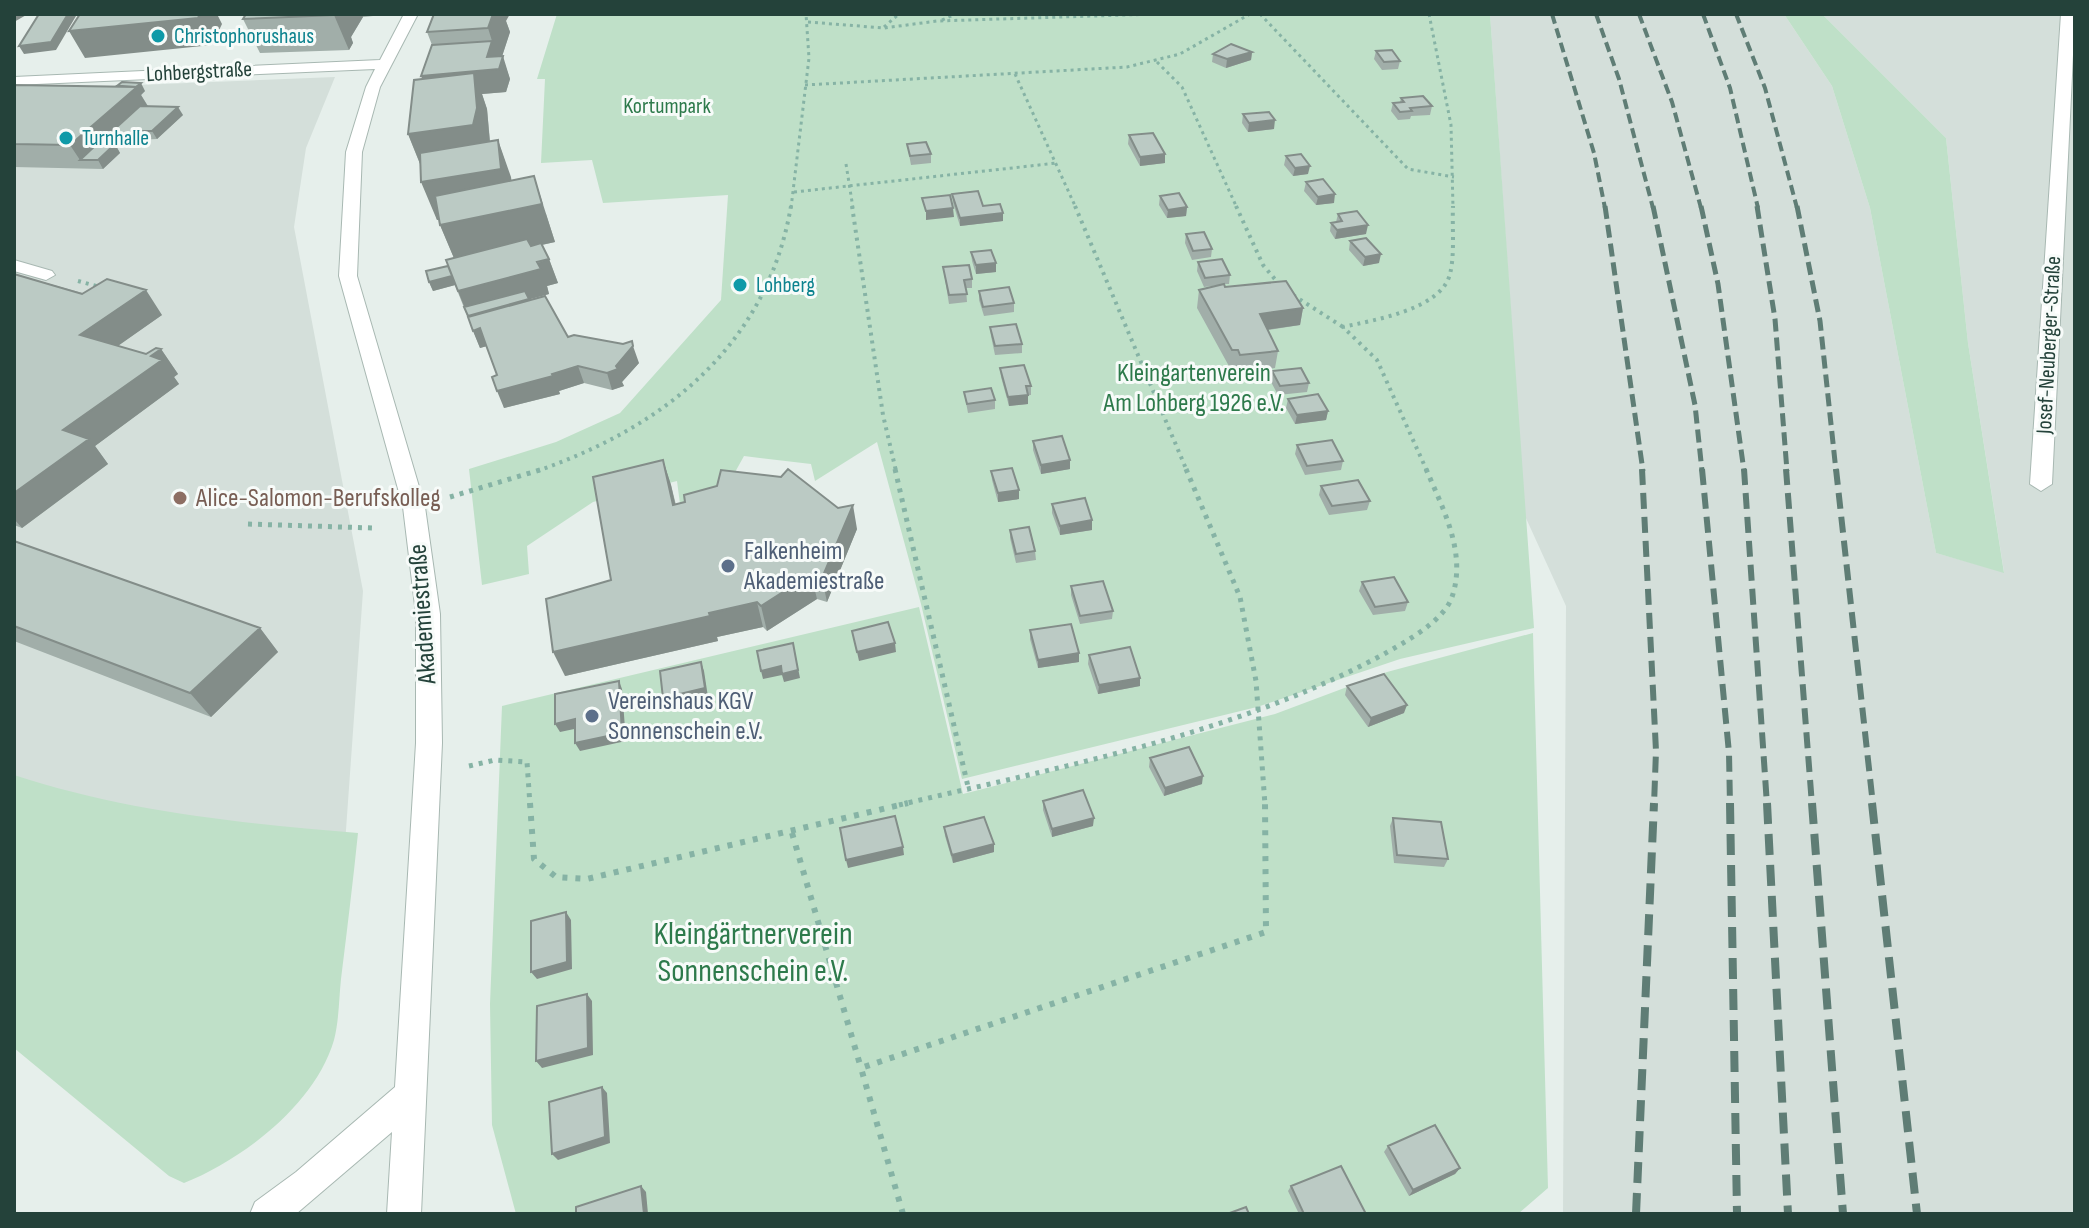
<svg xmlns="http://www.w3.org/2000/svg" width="2089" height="1228" viewBox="0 0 2089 1228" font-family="'Sofia Sans Condensed',sans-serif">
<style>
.built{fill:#d4dfda}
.green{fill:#bfe0c8}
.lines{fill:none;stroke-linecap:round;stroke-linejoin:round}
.minor-casing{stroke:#a8b8b2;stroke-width:2}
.path-far3{stroke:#86b3a5;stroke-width:3;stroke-dasharray:3 4;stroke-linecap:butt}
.path-far2{stroke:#86b3a5;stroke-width:4;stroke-dasharray:3 5;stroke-linecap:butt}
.path-far1{stroke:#86b3a5;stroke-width:5;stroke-dasharray:4 6;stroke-linecap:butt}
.path{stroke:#86b3a5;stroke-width:6;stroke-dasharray:5 8;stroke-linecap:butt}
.minor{fill:#fff;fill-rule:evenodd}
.rail-far3{stroke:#5f7d75;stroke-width:4;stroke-dasharray:10 5;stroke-linecap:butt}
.rail-far2{stroke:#5f7d75;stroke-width:5;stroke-dasharray:13 6;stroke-linecap:butt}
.rail-far1{stroke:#5f7d75;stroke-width:6;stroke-dasharray:16 8;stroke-linecap:butt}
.rail{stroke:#5f7d75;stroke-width:8;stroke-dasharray:21 10;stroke-linecap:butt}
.wall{fill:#a1aea9}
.shaded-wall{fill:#838d89}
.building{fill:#bbcac4;stroke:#838d89;stroke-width:2}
.culture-dot{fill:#0f9aa8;stroke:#f7fbf9;stroke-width:3}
.education-dot{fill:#8d6e63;stroke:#f7fbf9;stroke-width:3}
.service-dot{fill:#5c6f8a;stroke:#f7fbf9;stroke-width:3}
.labels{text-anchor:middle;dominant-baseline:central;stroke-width:6;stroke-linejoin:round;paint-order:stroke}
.far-culture-label{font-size:22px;fill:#0d838f;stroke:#f7fbf9;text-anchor:start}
.far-street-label{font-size:22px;fill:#24423a;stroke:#f7fbf9}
.far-park-label{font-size:22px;fill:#2d7a4b;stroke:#f7fbf9}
.park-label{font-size:26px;fill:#2d7a4b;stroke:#f7fbf9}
.education-label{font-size:26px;fill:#785e54;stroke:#f7fbf9;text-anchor:start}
.service-label{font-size:26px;fill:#4e5e75;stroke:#f7fbf9;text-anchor:start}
.street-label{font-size:26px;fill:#24423a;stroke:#f7fbf9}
.near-park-label{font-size:32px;fill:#2d7a4b;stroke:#f7fbf9}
</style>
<rect width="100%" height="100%" fill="#e6efeb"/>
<path class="built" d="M1490,14H1784L1832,86L1870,208L1936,553L2004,572L1968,343L1946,138L1822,14H2075V1214H1563L1566,606L1525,516Z
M335,77L306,148L294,227L363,591L342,886L14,818V90Z"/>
<path class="green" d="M557,14H1490L1534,628L1400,659L1257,707L962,779L921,604L877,442L815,481L811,464L744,456L724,492L683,527L677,481L593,502L527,546L529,574L482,585L469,469L556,442L620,413L721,300L728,195L603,203L592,160L541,163L545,79H537Z
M1784,14H1822L1946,138L1968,343L2004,573L1936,553L1870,208L1832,86Z
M919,607L963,794L1275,714L1387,672L1533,633L1548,1188L1518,1214H516L492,1125L490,1004L502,706Z
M14,775C127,812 240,823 358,833C353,882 347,930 341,979C339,998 339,1021 334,1040C315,1105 243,1159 184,1183L169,1176L14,1048Z"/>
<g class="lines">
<g class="minor-casing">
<path id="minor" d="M404,14H418L380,87L362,152L357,276L425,507L440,614L442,743L421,1214H387L392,1132L296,1214H250L255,1202L296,1172L395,1087L416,743V614L403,507L339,276L346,152L366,87L375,69L14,85V77L380,60Z
M2061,14H2075L2052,484L2041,491L2030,484Z
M14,260L52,271L55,275L46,280L14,271Z"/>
</g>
<path class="path-far3" d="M1260,14L1408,169L1454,177
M1429,14L1451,125L1453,208
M942,20L956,14
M808,22L884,28L937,21L1156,14
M884,27L899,14
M1157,62L1182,87L1237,208
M1015,74L1076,208
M805,85L1127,67L1180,54L1250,14
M846,164L853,208
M794,192L1057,163
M791,208L809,58L806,14"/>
<path class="path-far2" d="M852,206L883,415L896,471
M1075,206L1187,471
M1236,206L1263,265L1279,284
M78,281L100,287
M1293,295L1343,327
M537,471C664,427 767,346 791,206
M1427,471L1377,360L1343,327C1373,320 1441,310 1450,274C1455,254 1452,227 1453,206"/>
<path class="path-far1" d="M895,469L969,791
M1186,469L1240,597L1256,681L1265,805
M450,497L543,469
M248,524L373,528
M469,766L495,760L527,762L530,805
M899,805C1063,766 1234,735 1384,654C1405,642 1444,621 1452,597C1467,553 1443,509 1426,469"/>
<path class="path" d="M530,803L534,859L556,877L587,879L908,803
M792,833L861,1068
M903,1214L861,1068L1266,932L1265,803"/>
<use href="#minor" class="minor"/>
<path class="rail-far3" d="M1552,14L1594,153L1605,208
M1596,14L1619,79L1653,208
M1639,14L1672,102L1701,208
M1703,14L1730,88L1758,208
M1736,14L1765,88L1797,208"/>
<path class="rail-far2" d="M1605,206L1643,471
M1653,206L1695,405L1702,471
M1701,206L1718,284L1744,471
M1757,206L1775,319L1787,471
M1797,206L1820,321L1836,471"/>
<path class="rail-far1" d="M1642,469L1656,751L1654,805
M1702,469L1729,753L1730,805
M1744,469L1767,805
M1786,469L1812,805
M1836,469L1873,805"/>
<path class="rail" d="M1730,803L1737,1214
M1767,803L1788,1214
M1812,803L1843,1214
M1872,803L1917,1214
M1636,1214L1654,803"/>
</g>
<path class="wall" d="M246,14H374L373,16L363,17L351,37L353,43L349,50L260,53L243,19Z
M506,21L510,32L502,56L510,79L506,92L482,94L487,109L490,141L498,140L511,181L546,214L555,242L542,245L549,259L558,283L547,286L549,294L529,299L568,337L639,363L622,382L624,386L612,390L584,383L559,391L560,394L504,408L497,375L487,346L480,348L455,285L433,291L429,282L448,266L454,258L440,225L439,219L437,220L420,164L408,134L432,45L427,32Z
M1376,51L1400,61L1398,69L1382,70L1374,59Z
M1252,52L1251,60L1226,68L1212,62L1213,54Z
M14,85L145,91L141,95L148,106L183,115L157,139L137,140L132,145L112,144H115L120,153L103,169L14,167Z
M1401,98L1432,106L1430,115L1411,116L1410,119L1398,120L1391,111L1393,103L1400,102Z
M1243,114L1274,129L1248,132L1242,123Z
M1129,135L1165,163L1140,166L1128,144Z
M907,144L931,154V163L911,165Z
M1286,156L1308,174L1293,176L1284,165Z
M1306,182L1334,203L1316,205L1304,191Z
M952,194L983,206L1003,221L960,226L953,203Z
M1160,196L1187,207L1186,216L1167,218L1159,205Z
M1338,214L1366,234L1335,239L1330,231L1331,223L1336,222Z
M1186,234L1212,249L1211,257L1192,260L1185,243Z
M1350,241L1379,263L1363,266L1349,250Z
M971,252L996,272L976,274L972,261Z
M1198,262L1230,275L1229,284H1224L1225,287L1303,308L1300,325L1268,330L1278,351L1275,368L1238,373L1235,367L1230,368L1197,308L1199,290L1220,285L1204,287L1197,271Z
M943,267L972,279V288H966L967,302L949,304Z
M14,274L162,315L117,346L146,354L161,349L178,374L174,377L179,384L95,446L108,464L22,528L14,525Z
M979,291L1014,303V312L984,316L979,300Z
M990,327L1022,344V353L995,355L991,336Z
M1000,368L1031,386V395H1028V404L1009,406L1001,377Z
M1272,371L1309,383L1307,392L1278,395L1270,380Z
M964,392L995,400V409L968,413Z
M1288,399L1328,411L1326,420L1295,424L1286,408Z
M1033,441L1070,460V469L1041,474L1033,450Z
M1297,445L1343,461L1341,470L1305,475L1295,454Z
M663,460L671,485L676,505L857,529L827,602L817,599L767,631L763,627L717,637L718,641L565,676L611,580Z
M991,471L1019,490V499L998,502L992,480Z
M1321,486L1370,501L1367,510L1329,515L1319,495Z
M1052,504L1092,530L1060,535L1052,513Z
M1010,530L1035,551L1036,560L1016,563L1010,538Z
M14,541L260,628L278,652L211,717L14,641Z
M1362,582L1408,602L1405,611L1373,615L1359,591Z
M1071,586L1113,611L1112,619L1080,624L1071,595Z
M1030,630L1079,653V662L1038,668L1030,639Z
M1089,655L1140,686L1098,694L1088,664Z
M1347,686L1404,713L1368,727L1345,695Z
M1150,758L1202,784L1164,796L1149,767Z
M1043,801L1093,826L1052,837L1043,810Z
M1393,818L1448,859L1444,867L1394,863L1390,826Z
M944,827L994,852L953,863L945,836Z
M1388,1146L1460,1168L1455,1174L1409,1196L1384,1152Z
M1291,1186L1366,1214H1299L1288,1191Z"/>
<path class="shaded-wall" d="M14,14H28L14,22Z
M68,14H75L76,16L56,50L24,54L19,46Z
M200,14H217L222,24L212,45L85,58L69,31Z
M335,14H362L363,17L351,37L353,43L349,50L334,15Z
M493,14H510L506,21L510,32L498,69L503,56L510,79L506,92L482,94L487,109L490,144L423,171L408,134L430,99L421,76L487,57L492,41L488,28Z
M1252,52L1251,60L1226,68L1227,59Z
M141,83L145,91L141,95L150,110L107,136L112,144L80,160L70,145Z
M178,107L183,115L157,139L152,131Z
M1275,120L1274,129L1248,132L1249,123Z
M132,131L137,140L132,145L127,136Z
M498,140L511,177L515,207L437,220L421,182Z
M115,144L120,153L103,169L98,160Z
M1165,154V163L1140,166V157Z
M1310,166L1308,174L1293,176L1295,168Z
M534,176L555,242L456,263L440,225Z
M1335,194L1334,203L1316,205L1318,197Z
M1187,207L1186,216L1167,218L1168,210Z
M953,208L954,217L926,220V211Z
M1003,213V221L960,226V218Z
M1368,225L1366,234L1335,239L1337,230Z
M1381,254L1379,263L1363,266L1365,257Z
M549,259L558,283L547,286L549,294L468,316L458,291Z
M996,263V272L976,274V265Z
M493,265L496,274L433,291L429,282Z
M146,290L162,315L98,360L80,335Z
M1303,308L1300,325L1257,331L1260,314Z
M480,328L487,346L480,348L473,331Z
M633,346L639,363L622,382L624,386L612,390L607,373L616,366Z
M161,349L178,374L174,377L179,384L95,446L108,464L22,528L14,519V493L63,430L151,356Z
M578,366L584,383L559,391L560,394L504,408L497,391Z
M1028,395V404L1009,406L1008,397Z
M1328,411L1326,420L1295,424L1297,415Z
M663,460L671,485L681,530L673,505Z
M1070,460V469L1041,474V465Z
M1019,490V499L998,502V493Z
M853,505L857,529L827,602L822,578Z
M1092,520V530L1060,535V526Z
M811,574L817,599L767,631L761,606Z
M757,602L763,627L717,637L718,641L565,676L553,652L709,613Z
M260,628L278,652L211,717L190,693Z
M793,643L800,678L784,682L782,675L763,679L761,671Z
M895,643L896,652L859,661L857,652Z
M1079,653V662L1038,668V660Z
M701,662L704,671L708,697L667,706L663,698Z
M1140,678V686L1098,694L1099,685Z
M619,681L622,689L626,741L580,751L575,743Z
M1407,705L1404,713L1368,727L1371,718Z
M575,719L579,728L560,732L555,724Z
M1203,776L1202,784L1164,796L1165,788Z
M1094,818L1093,826L1052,837V829Z
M994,844V852L953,863L952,855Z
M903,847L904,855L848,868L846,860Z
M566,912L571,920L572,969L537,979L531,972Z
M587,994L592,1001L593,1055L542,1068L536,1061Z
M602,1087L607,1093L610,1143L558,1160L552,1154Z
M1460,1168L1455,1174L1409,1196L1413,1190Z
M641,1186L646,1192L648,1214H644Z"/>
<path class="building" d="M39,14H68L51,42L19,46Z
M80,14H200L198,18L69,31Z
M246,14H335L334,15L243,19Z
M434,14H493L488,28L427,32Z
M492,41L487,57L503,56L499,69L421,76L432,45Z
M1231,44L1252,52L1227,59L1213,54Z
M1392,50L1400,61L1384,62L1376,51Z
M474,73L477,108L473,125L408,134L414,80Z
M122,82L141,83L136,87L117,86Z
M14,85L137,87L70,145L14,144Z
M1423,96L1432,106L1410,108L1412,111L1400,112L1393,103L1404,102L1401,98Z
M140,106L178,107L152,131H132L127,136H107Z
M1269,112L1275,120L1249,123L1243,114Z
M1153,133L1165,154L1140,157L1129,135Z
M498,140L501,169L421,182L420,153Z
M926,142L931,154L910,156L907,144Z
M97,144H115L98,160H80Z
M1301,154L1310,166L1295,168L1286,156Z
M534,176L542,204L440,225L435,196Z
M1323,179L1335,194L1318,197L1306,182Z
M978,191L983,206L1000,204L1003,213L960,218L952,194Z
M1179,193L1187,207L1168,210L1160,196Z
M950,195L953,208L926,211L922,198Z
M1357,211L1368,225L1337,230L1331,223L1342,221L1338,214Z
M1204,232L1212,249L1193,251L1186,234Z
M1366,238L1381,254L1365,257L1350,241Z
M527,239L531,246L541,243L549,259L537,262L541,269L458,291L446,260Z
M991,250L996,263L976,265L971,252Z
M1222,259L1230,275L1205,278L1198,262Z
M969,265L972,279L964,280L967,294L949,295L943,267Z
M448,266L452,276L429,282L426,271Z
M14,274L82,294L107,279L146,290L80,335L146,354L156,348L161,349L151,356L162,360L63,430L89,439L14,493Z
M1286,281L1303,308L1260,314L1278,351L1240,355L1238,350H1232L1199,290L1224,284L1225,287Z
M1009,287L1014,303L983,307L979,291Z
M525,291L529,299L468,316L464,307Z
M545,296L568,337L574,335L623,344L632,341L633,346L616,366L618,369L607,373L578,366L552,374L553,376L497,391L492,377L497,375L486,345L480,328L473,331L468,317Z
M1016,324L1022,344L995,346L990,327Z
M1024,365L1031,386H1026L1028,395L1008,397L1000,368Z
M1301,368L1309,383L1280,386L1272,371Z
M991,388L995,400L967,404L964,392Z
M1318,394L1328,411L1297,415L1288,399Z
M1062,436L1070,460L1041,465L1033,441Z
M1332,440L1343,461L1307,466L1297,445Z
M663,460L673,505L685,502L684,495L717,486L721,470L781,477L788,469L838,508L853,505L822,578L811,574L761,606L757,602L709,613L710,616L553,652L546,599L611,580L593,477Z
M1012,468L1019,490L998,493L991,471Z
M1358,480L1370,501L1332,506L1321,486Z
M1085,498L1092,520L1060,526L1052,504Z
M1029,527L1035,551L1016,554L1010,530Z
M14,541L260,628L190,693L14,626Z
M1394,577L1408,602L1375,607L1362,582Z
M1103,581L1113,611L1080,616L1071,586Z
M888,622L895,643L857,652L852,631Z
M1071,624L1079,653L1038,660L1030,630Z
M793,643L798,670L782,674L781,666L761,671L757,651Z
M1130,647L1140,678L1099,685L1089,655Z
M701,662L705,688L663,698L660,671Z
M1384,674L1407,705L1371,718L1347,686Z
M619,681L622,733L575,743V719L555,724V694Z
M1189,747L1203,776L1165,788L1150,758Z
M1083,790L1094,818L1052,829L1043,801Z
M895,816L903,847L846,860L840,828Z
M984,817L994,844L952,855L944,827Z
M1393,818L1441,822L1448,859L1397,855Z
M566,912L567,962L531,972V921Z
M587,994L588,1048L536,1061L537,1006Z
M602,1087L605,1137L552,1154L549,1102Z
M1435,1125L1460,1168L1413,1190L1388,1146Z
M1341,1166L1366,1214H1304L1291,1186Z
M641,1186L644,1214H576V1207Z
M1246,1207L1249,1214H1227Z"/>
<g class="culture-dot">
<circle cx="158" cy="36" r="8"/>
<circle cx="66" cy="138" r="8"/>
<circle cx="740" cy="285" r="8"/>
</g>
<circle class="education-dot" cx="180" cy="498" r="8"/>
<g class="service-dot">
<circle cx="728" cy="566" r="8"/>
<circle cx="592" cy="716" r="8"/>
</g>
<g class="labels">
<g class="far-culture-label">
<text x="174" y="36">Christophorushaus</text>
<text x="82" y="138">Turnhalle</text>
<text x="756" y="285">Lohberg</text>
</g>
<g class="far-street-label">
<text transform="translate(199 72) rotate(-3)">Lohbergstraße</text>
<text transform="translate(2049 345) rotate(-87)">Josef-Neuberger-Straße</text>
</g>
<g class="far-park-label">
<text x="667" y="106">Kortumpark</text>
</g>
<g class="park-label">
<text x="1194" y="373">Kleingartenverein<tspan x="1194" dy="30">Am Lohberg 1926 e.V.</tspan></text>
</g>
<g class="education-label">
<text x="196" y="498">Alice-Salomon-Berufskolleg</text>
</g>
<g class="service-label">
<text x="744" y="551">Falkenheim<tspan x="744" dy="30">Akademiestraße</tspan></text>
<text x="608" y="701">Vereinshaus KGV<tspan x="608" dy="30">Sonnenschein e.V.</tspan></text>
</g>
<g class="street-label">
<text transform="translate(423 614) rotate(-94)">Akademiestraße</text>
</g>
<g class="near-park-label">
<text x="753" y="934">Kleingärtnerverein<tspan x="753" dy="37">Sonnenschein e.V.</tspan></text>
</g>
</g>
<rect width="2089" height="1228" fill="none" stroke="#24423a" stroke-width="32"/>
</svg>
